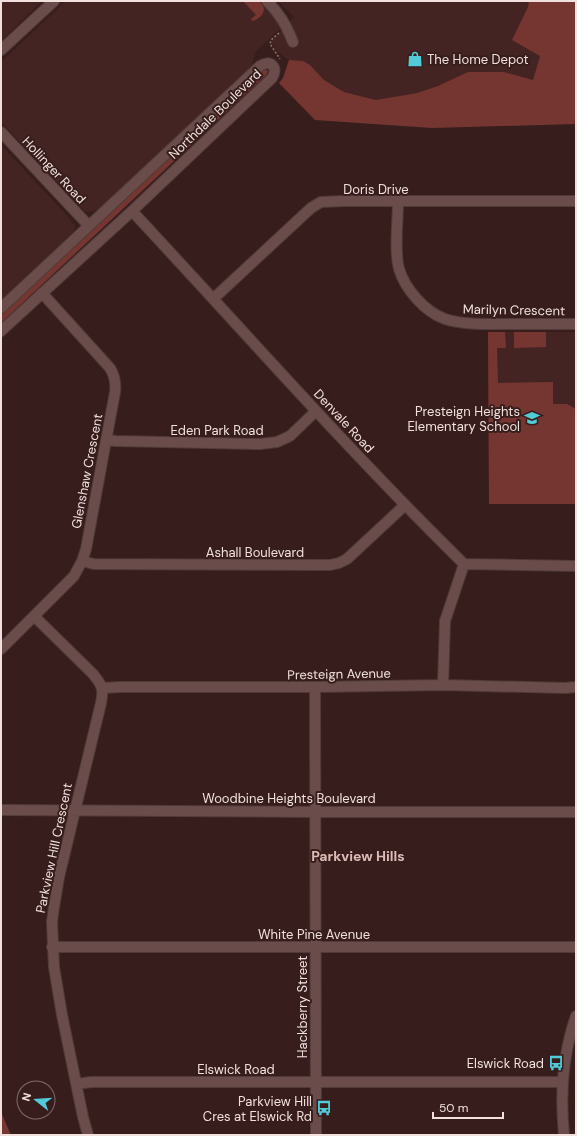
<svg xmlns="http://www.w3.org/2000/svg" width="577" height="1136" viewBox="0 0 577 1136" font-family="'DM Sans',sans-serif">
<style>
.built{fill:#442422}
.green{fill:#753632}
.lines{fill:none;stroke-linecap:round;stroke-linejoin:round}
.minor-casing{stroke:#503b3a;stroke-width:12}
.path{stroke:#8d7775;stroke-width:1.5;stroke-dasharray:2 2;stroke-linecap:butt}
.minor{stroke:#6a4d4a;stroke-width:10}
.labels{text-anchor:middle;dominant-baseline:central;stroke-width:4;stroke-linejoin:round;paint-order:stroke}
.poi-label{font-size:13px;fill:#f1e0de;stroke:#371e1c;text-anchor:end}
.street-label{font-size:13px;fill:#f1e0de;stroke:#371e1c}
.neighbourhood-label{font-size:14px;font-weight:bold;fill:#ddbcb8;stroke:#371e1c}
</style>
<rect width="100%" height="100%" fill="#371e1c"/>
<path class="built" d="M1,1H42L1,41Z
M66,1H259L280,24L281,27L280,29L256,51L251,66L98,210L88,212L84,211L1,122V62Z
M278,1H529L528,7L540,56L533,80L504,72L438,86L417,93L376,100L344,92L324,80L310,65L303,61L289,60L283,56L278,52L271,43L272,40L294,17Z
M1,145L71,220L72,224L75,223V227L74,231L1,300Z
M488,332H576V504H489Z"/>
<path class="green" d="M243,1H259C264,6 266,10 261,16C258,19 256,20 252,21L251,19L256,15Z
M529,1H576V124L432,128L315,120L279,83L283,78L289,60L303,61L310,65L324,80L344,92L376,100L417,93L438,86L468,72H504L533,80L540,56L512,40L528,7Z
M264,69L267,70L268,72L266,75L1,323V315Z
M488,332H505L506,348H497L498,383L553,382V404H567L576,409V504H489Z
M514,332H546V347L514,348Z
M1,1112L11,1135H1Z"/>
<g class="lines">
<g class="minor-casing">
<path id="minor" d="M267,1C280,14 286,25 293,42
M1,50L54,1
M1,132L89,226
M398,202C398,222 394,250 399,269C405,289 425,312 445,319C464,325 486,324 506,324C529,324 553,324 576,324
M132,211C242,329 349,451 464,564L576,566
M213,299L311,208L321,202L344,201H576
M1,308L260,66C270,59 279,67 272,78L132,211L1,331
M107,440L116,441L260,444L277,442L290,436L316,411
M82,561L94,564L330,565L339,563L347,559L405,505
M35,617L93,674C102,685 104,689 101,703L59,877L54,907L52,922L54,967L62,1015L83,1117L88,1135
M1,649L74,576L82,561L86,549L115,392C116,383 115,376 110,368L42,293
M443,685L445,621L464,564
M315,687L316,1135
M102,688L121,687H315L443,685L565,688L576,687
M1,810L315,812H576
M52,947H576
M77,1084L91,1082H562
M564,1135C560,1095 563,1053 576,1016"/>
</g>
<path class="path" d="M279,33L271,40L270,44L280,59"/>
<use href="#minor" class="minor"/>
</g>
<defs>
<g id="shop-bare" transform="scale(1.2)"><path d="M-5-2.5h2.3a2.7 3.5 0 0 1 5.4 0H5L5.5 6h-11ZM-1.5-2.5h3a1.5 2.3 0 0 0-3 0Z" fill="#52cbd9" stroke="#371e1c" stroke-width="2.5" paint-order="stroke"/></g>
<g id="school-bare" transform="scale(1.2)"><path d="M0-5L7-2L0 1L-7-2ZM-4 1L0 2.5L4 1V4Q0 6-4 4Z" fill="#52cbd9" stroke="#371e1c" stroke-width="2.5" paint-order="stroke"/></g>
<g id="bus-bare" transform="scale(1.2)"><path d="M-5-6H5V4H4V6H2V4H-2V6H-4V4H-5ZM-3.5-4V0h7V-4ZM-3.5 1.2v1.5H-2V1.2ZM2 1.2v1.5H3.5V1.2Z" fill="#52cbd9" stroke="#371e1c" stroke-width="2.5" paint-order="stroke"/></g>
</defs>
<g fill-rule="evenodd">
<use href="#shop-bare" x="415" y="59"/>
<use href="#school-bare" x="532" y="418"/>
<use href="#bus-bare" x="556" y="1063"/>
<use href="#bus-bare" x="324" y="1108"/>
</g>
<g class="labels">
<g class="poi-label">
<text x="427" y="59" text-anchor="start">The Home Depot</text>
<text x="520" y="411">Presteign Heights<tspan x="520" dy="15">Elementary School</tspan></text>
<text x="544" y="1063">Elswick Road</text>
<text x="312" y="1101">Parkview Hill<tspan x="312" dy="15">Cres at Elswick Rd</tspan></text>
</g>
<g class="street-label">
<text transform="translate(215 114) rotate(-44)">Northdale Boulevard</text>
<text transform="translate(54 170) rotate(47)">Hollinger Road</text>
<text x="376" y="189">Doris Drive</text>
<text transform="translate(514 310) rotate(1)">Marilyn Crescent</text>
<text transform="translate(344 421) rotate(47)">Denvale Road</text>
<text x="217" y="430">Eden Park Road</text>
<text transform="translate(87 471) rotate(-79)">Glenshaw Crescent</text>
<text x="255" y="552">Ashall Boulevard</text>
<text transform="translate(339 674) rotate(-1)">Presteign Avenue</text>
<text x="289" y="798">Woodbine Heights Boulevard</text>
<text transform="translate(54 848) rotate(-78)">Parkview Hill Crescent</text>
<text x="314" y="934">White Pine Avenue</text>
<text transform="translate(302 1007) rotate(-90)">Hackberry Street</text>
<text x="236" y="1069">Elswick Road</text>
</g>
<g class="neighbourhood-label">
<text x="358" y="856">Parkview Hills</text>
</g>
</g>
<rect width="577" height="1136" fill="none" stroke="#f1e0de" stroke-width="4"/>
<g transform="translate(36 1100) rotate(287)"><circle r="19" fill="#371e1c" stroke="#816c6a"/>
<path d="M0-3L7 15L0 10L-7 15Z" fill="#52cbd9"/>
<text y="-6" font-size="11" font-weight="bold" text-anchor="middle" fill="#f1e0de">N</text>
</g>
<path d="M433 1112v6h70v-6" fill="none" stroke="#f1e0de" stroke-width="2"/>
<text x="439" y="1112" font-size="12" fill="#f1e0de" stroke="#371e1c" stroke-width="3" paint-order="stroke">50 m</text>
</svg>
